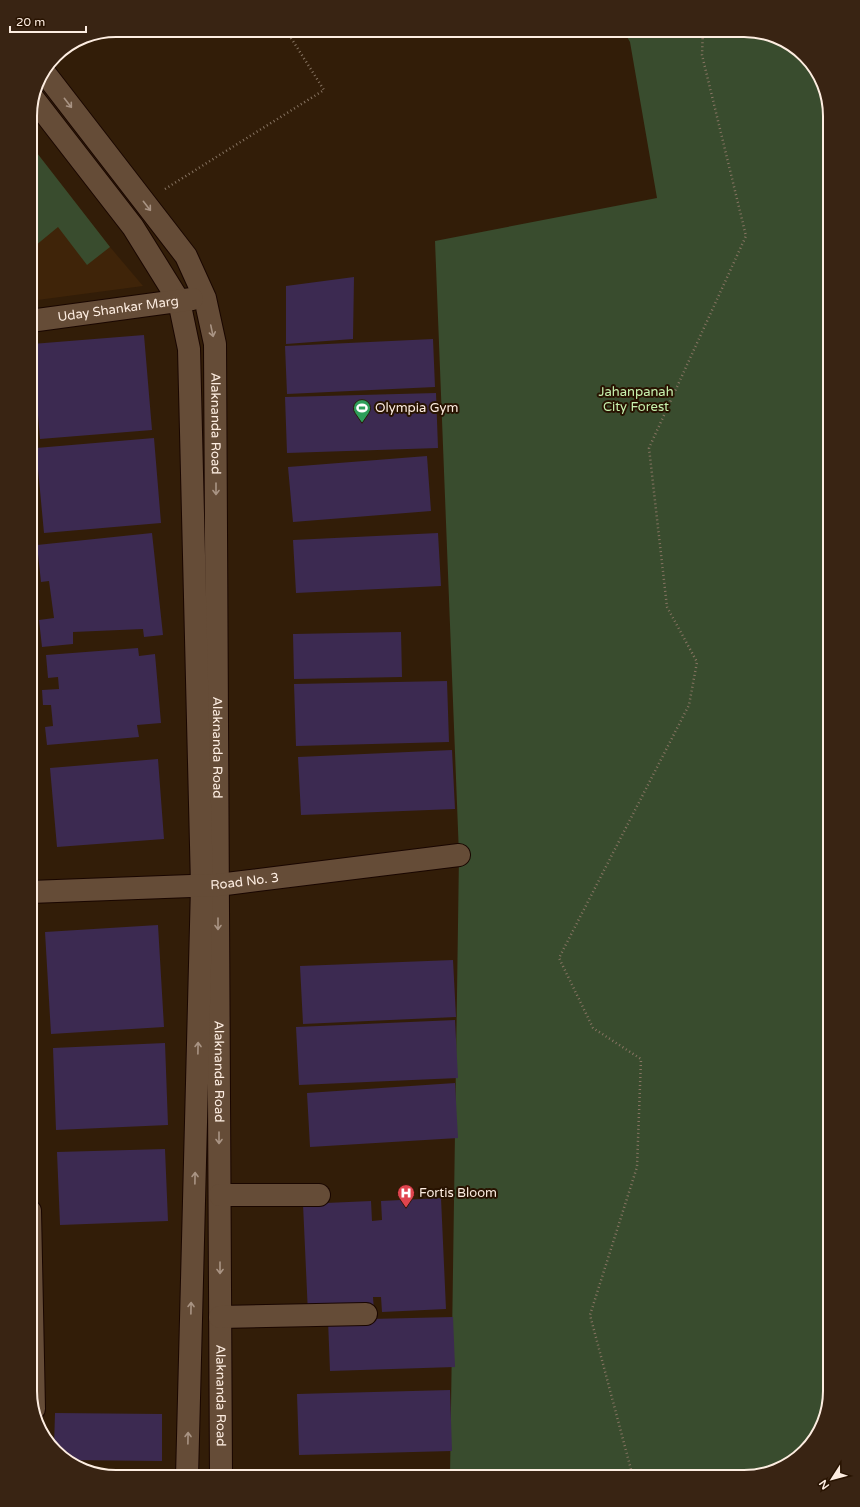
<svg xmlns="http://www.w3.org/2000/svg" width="860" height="1507" viewBox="0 0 860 1507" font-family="'Varela Round',sans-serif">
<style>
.built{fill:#3f2409}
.green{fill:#394c2e}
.building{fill:#3c2a51}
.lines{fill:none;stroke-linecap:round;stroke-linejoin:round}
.minor-casing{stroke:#190600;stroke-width:24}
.path{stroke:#877462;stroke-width:2.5;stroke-dasharray:1 3;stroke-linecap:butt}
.minor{stroke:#654c37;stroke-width:22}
.oneway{stroke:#a99484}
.labels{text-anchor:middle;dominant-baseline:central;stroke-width:4;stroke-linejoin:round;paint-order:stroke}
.street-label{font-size:13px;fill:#fdede1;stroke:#281301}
.park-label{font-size:13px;fill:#c7f2af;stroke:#281301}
.poi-label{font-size:13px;fill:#fdede1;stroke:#281301;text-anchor:start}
.rim{fill:none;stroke:#fdede1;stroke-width:2}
</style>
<rect width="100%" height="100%" fill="#321d08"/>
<path class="built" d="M30,144L110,247L143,286L30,301Z"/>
<path class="green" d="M623,30H750L792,45L821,78L830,116V1392L816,1439L782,1468L744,1477H450L459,855L435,241L657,198L630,42Z
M30,144L110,247L87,265L58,227L35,246L30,239Z"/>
<path class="building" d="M354,277L353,339L286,344V286Z
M144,335L152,430L40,439L32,344Z
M433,339L435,387L287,394L285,346Z
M436,393L438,448L287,453L285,397Z
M154,438L161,523L44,533L36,448Z
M427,456L431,511L293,522L288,467Z
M152,533L163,635L144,637L143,629L73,632V644L42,647L39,620L54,618L49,581L41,582L37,545Z
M438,533L441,586L296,593L293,540Z
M401,632L402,677L294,679L293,634Z
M138,648L139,656L155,654L161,723L137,725L139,737L47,745L45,727L53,726L51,705H43L42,690L59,689L58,677L48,678L46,655Z
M447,681L449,742L296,746L294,684Z
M452,750L455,809L301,815L298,757Z
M158,759L164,839L57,847L50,768Z
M158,925L164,1027L51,1034L45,932Z
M453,960L456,1017L303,1024L300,966Z
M455,1020L458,1078L299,1085L296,1027Z
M165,1043L168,1125L56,1130L53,1048Z
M455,1083L458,1138L310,1147L307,1093Z
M165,1149L168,1221L60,1225L57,1152Z
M441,1198L446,1309L382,1312L381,1297H373L374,1312L308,1314L303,1204L371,1201L372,1221L382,1220L381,1201Z
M453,1317L455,1367L330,1371L328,1320Z
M450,1390L452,1451L299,1455L297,1394Z
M55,1413L162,1414V1461L66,1460L54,1447Z"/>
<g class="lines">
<g class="minor-casing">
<g id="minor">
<path id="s1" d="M44,72L186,256L205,298L215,344L221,1477"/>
<path d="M33,98L133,227L179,301L189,349L202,886L187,1477"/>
<path id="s2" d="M30,321L192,299"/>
<path id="s3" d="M30,892L218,885L459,855"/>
<path d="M220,1195H319"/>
<path d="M30,1211L34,1409"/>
<path d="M220,1317L366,1314"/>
</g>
</g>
<path class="path" d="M165,189L324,90L286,30
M633,1477L590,1315L637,1167L641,1059L593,1028L559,958L689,705L697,662L667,607L649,448L746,236L702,55L703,30"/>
<use href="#minor" class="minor"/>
</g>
<defs><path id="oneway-shaft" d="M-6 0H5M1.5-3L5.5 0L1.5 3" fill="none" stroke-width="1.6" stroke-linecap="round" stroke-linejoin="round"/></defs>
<g class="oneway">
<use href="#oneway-shaft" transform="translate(68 103) rotate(52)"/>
<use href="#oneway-shaft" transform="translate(147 206) rotate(52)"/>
<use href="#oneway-shaft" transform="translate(212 331) rotate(78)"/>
<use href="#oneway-shaft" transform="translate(216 489) rotate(90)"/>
<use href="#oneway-shaft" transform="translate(218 924) rotate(90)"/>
<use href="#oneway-shaft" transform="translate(198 1048) rotate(-89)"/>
<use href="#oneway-shaft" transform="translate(219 1138) rotate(90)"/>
<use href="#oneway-shaft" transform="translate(195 1178) rotate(-89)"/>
<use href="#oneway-shaft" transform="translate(220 1268) rotate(90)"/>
<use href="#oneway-shaft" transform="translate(191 1308) rotate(-89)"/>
<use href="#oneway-shaft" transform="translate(188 1438) rotate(-89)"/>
</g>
<defs>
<g id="stadium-pin" transform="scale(0.9)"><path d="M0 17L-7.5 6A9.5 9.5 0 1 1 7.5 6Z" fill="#2e9e5b" stroke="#281301"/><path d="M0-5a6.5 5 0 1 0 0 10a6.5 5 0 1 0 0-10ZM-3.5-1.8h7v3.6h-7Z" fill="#fff"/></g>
<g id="hospital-pin" transform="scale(0.9)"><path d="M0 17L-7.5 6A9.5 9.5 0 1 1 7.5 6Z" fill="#e0444e" stroke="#281301"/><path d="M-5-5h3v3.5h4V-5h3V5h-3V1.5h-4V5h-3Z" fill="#fff"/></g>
</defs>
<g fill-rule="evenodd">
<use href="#stadium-pin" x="362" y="408"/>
<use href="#hospital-pin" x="406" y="1193"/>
</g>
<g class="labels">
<g class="street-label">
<text stroke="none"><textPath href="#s2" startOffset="89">Uday Shankar Marg</textPath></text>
<text stroke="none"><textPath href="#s1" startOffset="405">Alaknanda Road</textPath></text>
<text stroke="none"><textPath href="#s1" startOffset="729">Alaknanda Road</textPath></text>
<text stroke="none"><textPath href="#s3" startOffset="215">Road No. 3</textPath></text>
<text stroke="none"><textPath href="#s1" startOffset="1053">Alaknanda Road</textPath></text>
<text stroke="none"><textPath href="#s1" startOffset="1377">Alaknanda Road</textPath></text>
</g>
<g class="park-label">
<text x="636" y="392">Jahanpanah<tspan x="636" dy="15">City Forest</tspan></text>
</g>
<g class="poi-label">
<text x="375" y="408">Olympia Gym</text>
<text x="419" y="1193">Fortis Bloom</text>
</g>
</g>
<path d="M0 0H860V1507H0ZM116 37H744A79 79 0 0 1 823 116V1391A79 79 0 0 1 744 1470H116A79 79 0 0 1 37 1391V116A79 79 0 0 1 116 37Z" fill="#392413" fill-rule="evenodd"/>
<path class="rim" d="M116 37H744A79 79 0 0 1 823 116V1391A79 79 0 0 1 744 1470H116A79 79 0 0 1 37 1391V116A79 79 0 0 1 116 37Z"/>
<g transform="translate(832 1479) rotate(234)" stroke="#281301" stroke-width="3" paint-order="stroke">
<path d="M0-3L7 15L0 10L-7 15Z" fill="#fdede1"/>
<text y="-6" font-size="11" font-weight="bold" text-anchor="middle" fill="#fdede1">N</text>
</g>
<path d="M10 26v6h76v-6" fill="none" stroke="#fdede1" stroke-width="2"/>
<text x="16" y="26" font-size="12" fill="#fdede1" stroke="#281301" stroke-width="3" paint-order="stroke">20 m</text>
</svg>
